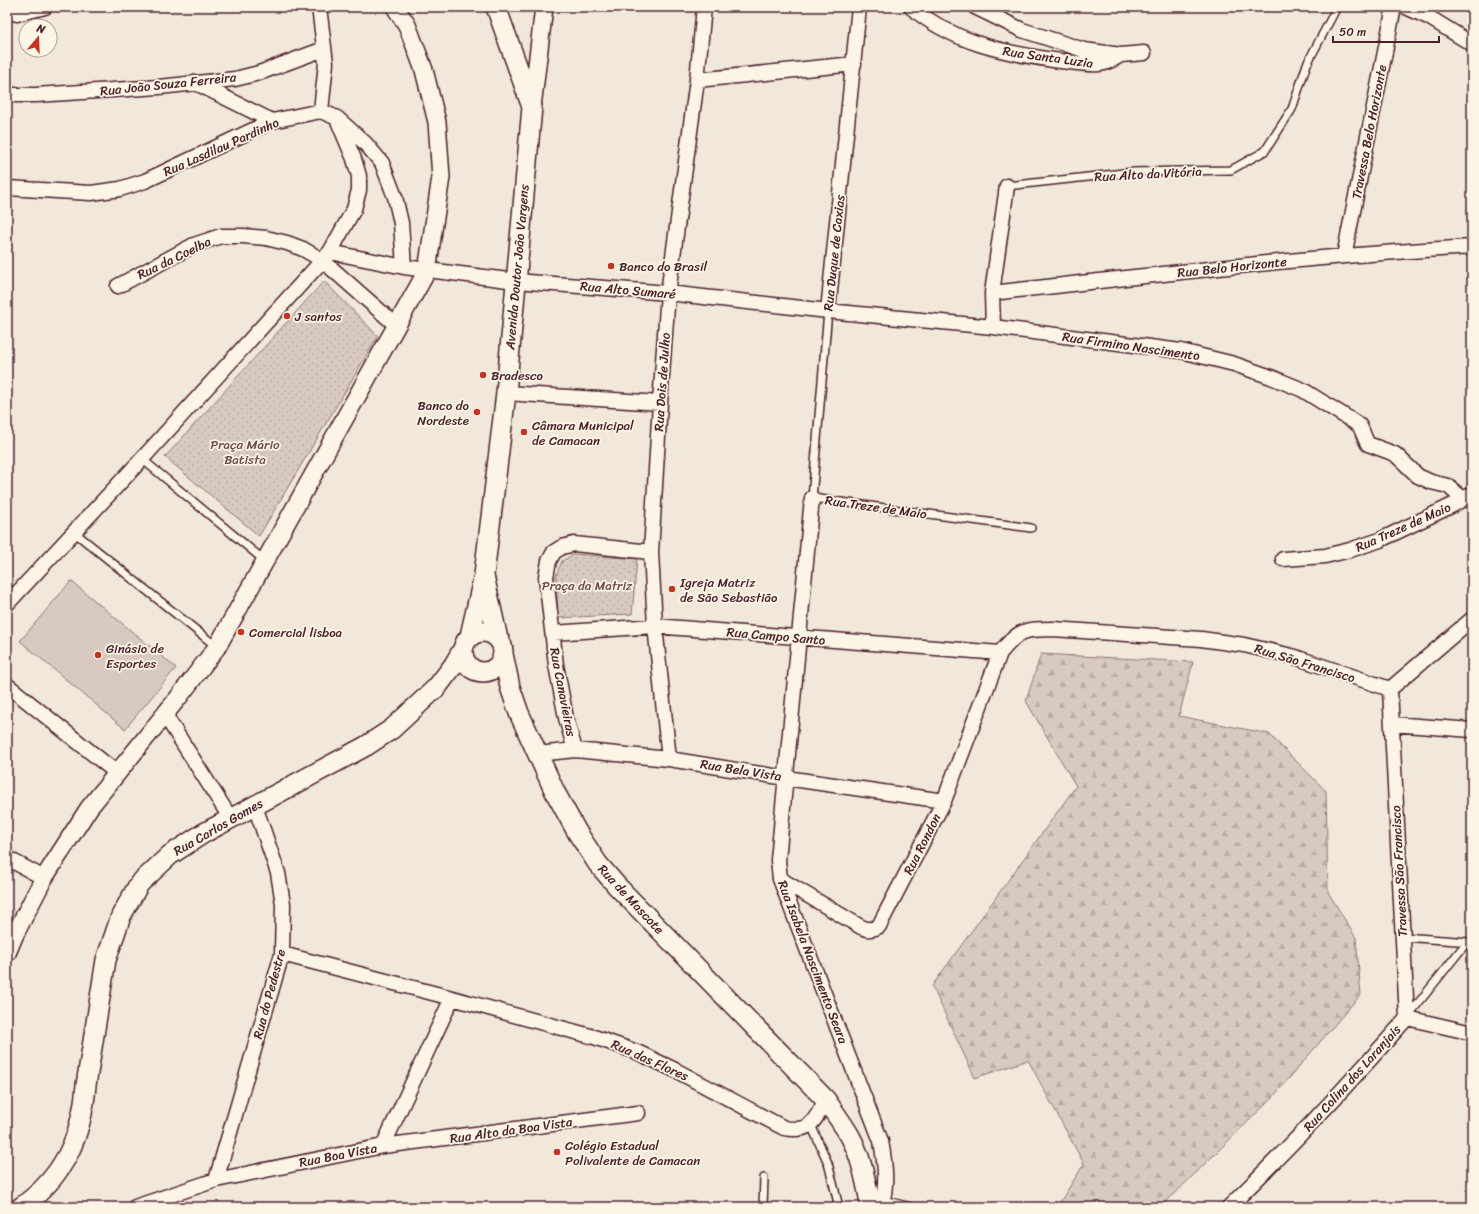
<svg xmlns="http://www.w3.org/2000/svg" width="1479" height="1214" viewBox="0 0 1479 1214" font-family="Sriracha,sans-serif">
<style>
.green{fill:url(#green-dots);stroke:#917476}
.forest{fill:url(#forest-firs);stroke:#917476}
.pitch{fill:#d8cac0;stroke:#917476}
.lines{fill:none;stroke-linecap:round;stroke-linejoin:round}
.service-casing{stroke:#4a1f2b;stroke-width:10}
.minor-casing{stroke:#4a1f2b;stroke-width:17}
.tertiary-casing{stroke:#4a1f2b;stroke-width:20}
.secondary-casing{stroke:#4a1f2b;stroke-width:22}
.service{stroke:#fcf5e5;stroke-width:7}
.minor{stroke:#fcf5e5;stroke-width:14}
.tertiary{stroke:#fcf5e5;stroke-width:17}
.secondary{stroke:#fcf5e5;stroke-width:19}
.poi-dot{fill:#c8321e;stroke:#fcf5e5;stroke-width:1.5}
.labels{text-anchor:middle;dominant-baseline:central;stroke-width:3.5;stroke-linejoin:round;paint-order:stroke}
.street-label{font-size:13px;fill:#4a1f2b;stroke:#fcf5e5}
.poi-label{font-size:13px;fill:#4a1f2b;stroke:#fcf5e5;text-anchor:start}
.park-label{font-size:13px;fill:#6e4a50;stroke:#fcf5e5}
</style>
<defs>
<pattern id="green-dots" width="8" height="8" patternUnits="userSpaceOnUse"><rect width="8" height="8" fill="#d8cac0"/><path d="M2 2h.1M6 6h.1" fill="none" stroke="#bbada5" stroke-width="1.8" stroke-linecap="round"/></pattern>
<pattern id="forest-firs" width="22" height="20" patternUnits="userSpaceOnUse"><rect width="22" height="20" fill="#d8cac0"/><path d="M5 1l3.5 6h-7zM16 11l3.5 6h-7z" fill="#bbada5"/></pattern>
</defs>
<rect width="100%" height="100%" fill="#f1e8da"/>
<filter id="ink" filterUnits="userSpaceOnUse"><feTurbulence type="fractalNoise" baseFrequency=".025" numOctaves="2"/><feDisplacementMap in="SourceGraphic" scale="8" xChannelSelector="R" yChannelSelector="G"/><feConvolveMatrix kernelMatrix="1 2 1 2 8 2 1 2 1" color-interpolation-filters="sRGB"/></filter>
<g filter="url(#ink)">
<path class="green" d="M324,281L378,336L259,536L165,457Z
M574,554L637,559L632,614L558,618L556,576L562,561Z"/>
<path class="forest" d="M1041,654L1193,662L1179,716L1269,734L1326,791L1328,892L1356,938L1361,994L1273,1097L1161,1207H1057L1084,1164L1028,1060L975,1078L932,986L1076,786L1026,701Z"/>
<path class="pitch" d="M71,581L176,668L125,729L20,641Z"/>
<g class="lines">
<g class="service-casing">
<path id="service" d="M1007,186L1133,172L1231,170L1265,151L1292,109L1307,64L1337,7
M828,311L812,498L1031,528
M142,459L265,561
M74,532L217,647
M1403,937L1470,942
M1408,1016L1467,942
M811,1125L828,1163L839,1207
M883,1200L911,1207
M763,1207L764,1178"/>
</g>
<g class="minor-casing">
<path id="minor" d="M319,7L326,63L321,111
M911,7C953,42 1000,52 1053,60C1068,62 1084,65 1099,64C1106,64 1115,58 1121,55
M975,7L1022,30L1084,50L1121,55L1144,53
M1406,7L1430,18L1472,44
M7,12L17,14L45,7
M697,80L854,64
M194,82L272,121
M7,95H36L159,87L235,79L259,73L324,49
M7,188L91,193L120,189L145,181L272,121L321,111L337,118L365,143L382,163L395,197L401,223L404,267L516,281L668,293L828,311L993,327L1181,351L1234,364L1271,377L1303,390L1359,425C1363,431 1364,438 1368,444L1395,454L1418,476L1431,482L1448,486L1463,499
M330,252L404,267
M1344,256L1394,7
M118,286L194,245L221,236H243L266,238L287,243L303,249L322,260L397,326
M992,293C1151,275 1311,256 1472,247
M828,311L859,7
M993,327L992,293L1007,186
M506,393L660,403
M812,498L778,860L780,879L881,1141C885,1164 888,1184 881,1207
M1283,559L1325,556L1350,550L1380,540L1453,505L1472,494
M7,604L142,459L330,252L354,209L359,190V176L354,159L338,121
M553,633L655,626L1000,653
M7,685L118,774
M1390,689L1407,1018
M1390,689L1472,619
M165,715L231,819
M1392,724L1472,730
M575,750L566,718L556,665L546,577L549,561L554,552L562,547L574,544L651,552
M538,754L575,750L669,759L786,778L944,801
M669,759L655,626L651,552L660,403L668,293L697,80L704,7
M7,858L44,878
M780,879L861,927C868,930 872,930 879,926L944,801L1000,653C1019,630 1023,629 1053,629L1201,639L1244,645L1292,656L1390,689
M282,954L452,998L594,1037L637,1052L675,1070L784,1128C811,1133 814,1121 826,1100
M1407,1018L1472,1033
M383,1146L452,998
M216,1180L282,954L283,904L278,873L255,806
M135,1207L216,1180L383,1146L638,1113
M1229,1207C1291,1146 1350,1083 1407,1018"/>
</g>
<g class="tertiary-casing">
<path id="tertiary" d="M532,107L544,7
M7,953L15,934L44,878L89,808L178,698L217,647L427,271L441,177L437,122L424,70L407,25L395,7"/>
</g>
<g class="secondary-casing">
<path id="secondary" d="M485,580L498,639
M463 652a20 20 0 1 1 40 0a20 20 0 1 1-40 0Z
M470,636L484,575L506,393L532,107L496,7
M503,654L510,687L519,713L555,792L577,832L598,864L617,886L826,1100C834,1112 843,1124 850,1136C862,1158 866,1183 871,1207
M21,1207C64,1177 82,1136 86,1085L106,960L121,916L139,884L170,855L204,833L366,746L392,729L437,687L453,666L463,649"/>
</g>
<use href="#service" class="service"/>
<use href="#minor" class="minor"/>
<use href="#tertiary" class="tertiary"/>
<use href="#secondary" class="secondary"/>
</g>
</g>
<g class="poi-dot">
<circle cx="611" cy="266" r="4"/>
<circle cx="287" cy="316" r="4"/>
<circle cx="483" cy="375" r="4"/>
<circle cx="477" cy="412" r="4"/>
<circle cx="524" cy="432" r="4"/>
<circle cx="672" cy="589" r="4"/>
<circle cx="241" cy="632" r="4"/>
<circle cx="98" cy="655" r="4"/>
<circle cx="557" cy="1152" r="4"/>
</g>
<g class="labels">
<g class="street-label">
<text transform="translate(1048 57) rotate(8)">Rua Santa Luzia</text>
<text transform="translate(168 84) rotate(-6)">Rua João Souza Ferreira</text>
<text transform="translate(1369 132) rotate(-79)">Travessa Belo Horizonte</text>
<text transform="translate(221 147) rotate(-24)">Rua Lasdilau Pardinho</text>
<text transform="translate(1148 174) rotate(-3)">Rua Alto da Vitória</text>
<text transform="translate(834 253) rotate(-84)">Rua Duque de Caxias</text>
<text transform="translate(174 258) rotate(-26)">Rua da Coelba</text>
<text transform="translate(517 267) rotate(-85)">Avenida Doutor João Vargens</text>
<text transform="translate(1232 267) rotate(-6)">Rua Belo Horizonte</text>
<text transform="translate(628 290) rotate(5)">Rua Alto Sumaré</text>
<text transform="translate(1131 346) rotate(8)">Rua Firmino Nascimento</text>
<text transform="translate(662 382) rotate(-86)">Rua Dois de Julho</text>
<text transform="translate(876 507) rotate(8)">Rua Treze de Maio</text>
<text transform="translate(1403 527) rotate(-24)">Rua Treze de Maio</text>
<text transform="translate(776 636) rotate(5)">Rua Campo Santo</text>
<text transform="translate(1305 663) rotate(17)">Rua São Francisco</text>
<text transform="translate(563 692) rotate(79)">Rua Canavieiras</text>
<text transform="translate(741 770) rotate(9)">Rua Bela Vista</text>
<text transform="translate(218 827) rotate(-30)">Rua Carlos Gomes</text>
<text transform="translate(922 844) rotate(-63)">Rua Rondon</text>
<text transform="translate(1399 871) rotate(-93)">Travessa São Francisco</text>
<text transform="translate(631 899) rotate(47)">Rua de Mascote</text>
<text transform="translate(813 962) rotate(69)">Rua Isabela Nascimento Seara</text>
<text transform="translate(269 994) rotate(-75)">Rua do Pedestre</text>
<text transform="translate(650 1060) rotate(24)">Rua das Flores</text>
<text transform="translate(1352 1078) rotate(-48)">Rua Colina dos Laranjais</text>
<text transform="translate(511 1130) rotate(-8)">Rua Alto da Boa Vista</text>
<text transform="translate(338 1155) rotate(-11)">Rua Boa Vista</text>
</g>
<g class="poi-label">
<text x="619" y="266">Banco do Brasil</text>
<text x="295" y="316">J santos</text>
<text x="491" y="375">Bradesco</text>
<text x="469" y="405" text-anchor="end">Banco do<tspan x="469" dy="15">Nordeste</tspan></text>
<text x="532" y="425">Câmara Municipal<tspan x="532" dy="15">de Camacan</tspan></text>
<text x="680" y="582">Igreja Matriz<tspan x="680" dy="15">de São Sebastião</tspan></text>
<text x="249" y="632">Comercial lisboa</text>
<text x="106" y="648">Ginásio de<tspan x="106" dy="15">Esportes</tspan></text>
<text x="565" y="1145">Colégio Estadual<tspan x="565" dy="15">Polivalente de Camacan</tspan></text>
</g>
<g class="park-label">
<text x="245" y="444">Praça Mário<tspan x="245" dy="15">Batista</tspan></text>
<text x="587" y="585">Praça da Matriz</text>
</g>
</g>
<rect width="1479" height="1214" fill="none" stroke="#fcf5e5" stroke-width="24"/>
<rect x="12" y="12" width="1455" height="1190" fill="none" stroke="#4a1f2b" stroke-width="1.5" filter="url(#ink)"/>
<g transform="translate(38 38) rotate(19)"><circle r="19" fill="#fcf5e5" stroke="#b59f9b"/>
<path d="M0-3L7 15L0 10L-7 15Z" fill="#c8321e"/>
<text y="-6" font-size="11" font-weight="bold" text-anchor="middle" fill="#4a1f2b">N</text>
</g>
<path d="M1333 36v6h106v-6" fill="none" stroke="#4a1f2b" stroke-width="2"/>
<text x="1339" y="36" font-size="12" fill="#4a1f2b" stroke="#fcf5e5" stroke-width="3" paint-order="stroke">50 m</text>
</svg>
